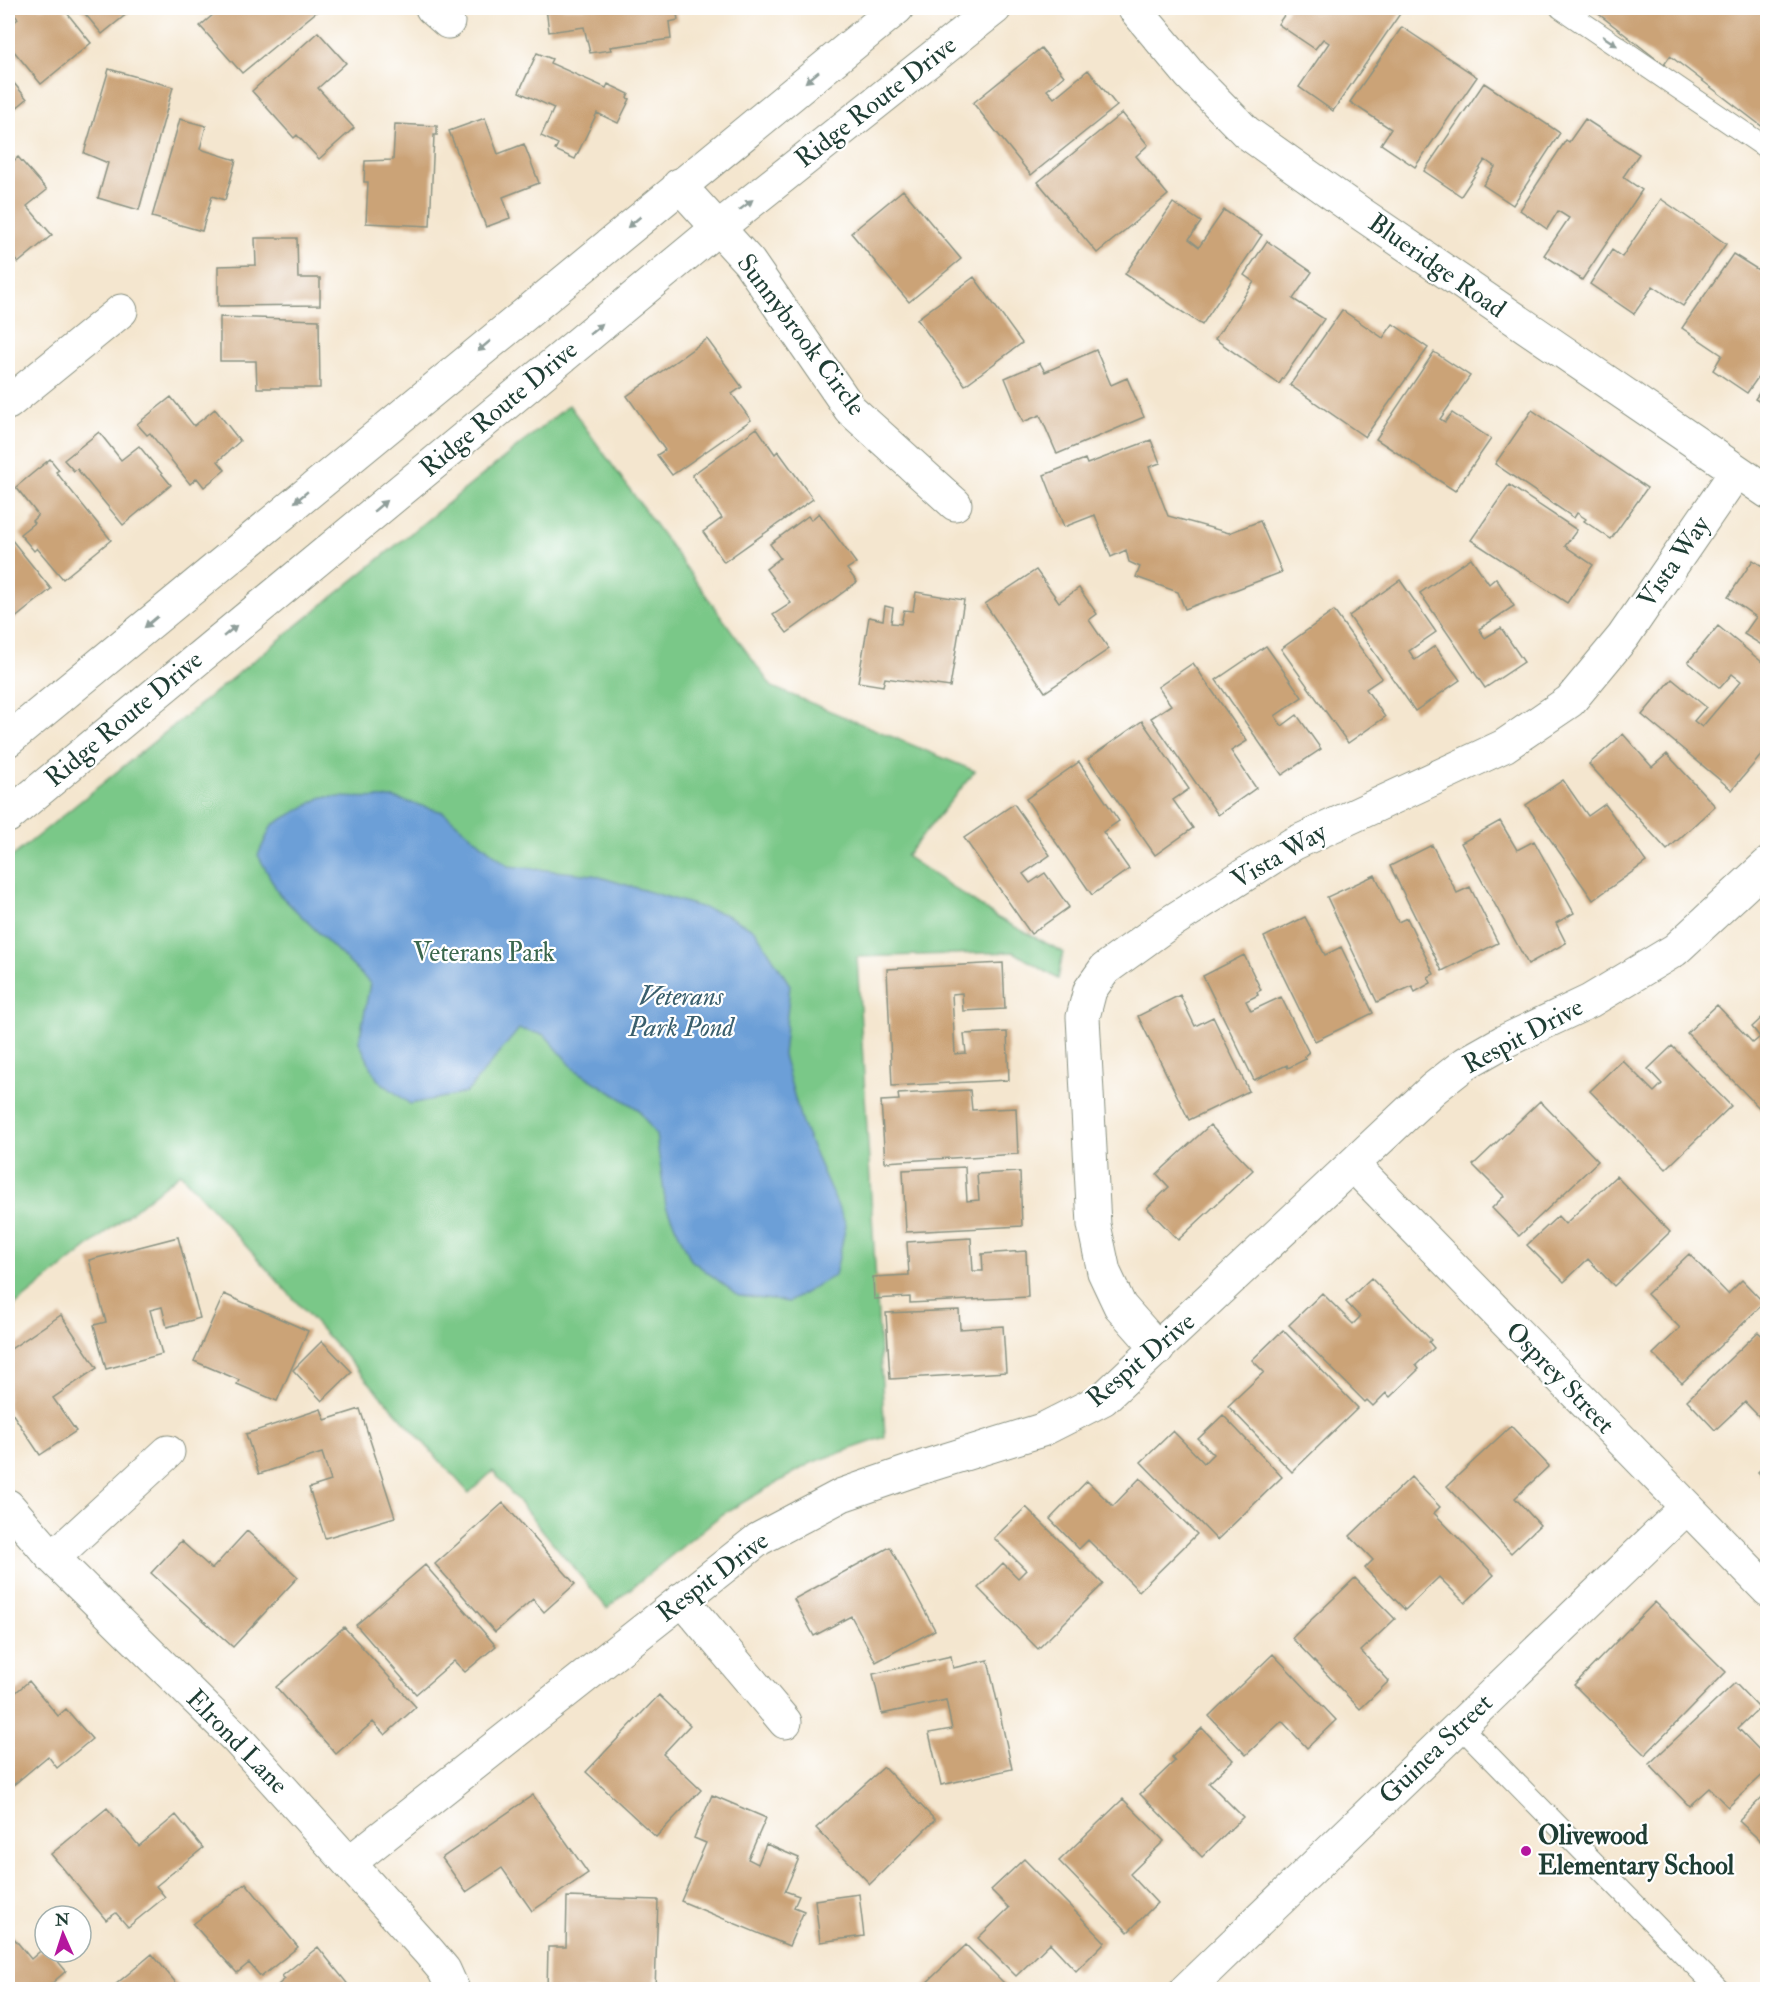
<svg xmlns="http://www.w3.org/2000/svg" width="1775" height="1997" viewBox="0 0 1775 1997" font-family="'IM FELL Double Pica',serif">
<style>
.green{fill:#7ac888;stroke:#4c825e;stroke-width:1.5}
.water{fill:#6c9fd7;stroke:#466e86;stroke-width:1.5}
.building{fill:#cba377}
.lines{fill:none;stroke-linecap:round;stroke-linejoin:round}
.lane-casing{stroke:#8a9282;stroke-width:23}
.street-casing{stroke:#8a9282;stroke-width:35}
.secondary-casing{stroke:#8a9282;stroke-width:35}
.lane{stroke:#fff;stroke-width:21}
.street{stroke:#fff;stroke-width:33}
.secondary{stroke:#fff;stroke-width:33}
.oneway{fill:#8f9e9a}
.poi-dot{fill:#b5179e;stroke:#fff;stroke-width:2}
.labels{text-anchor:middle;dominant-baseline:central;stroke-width:4.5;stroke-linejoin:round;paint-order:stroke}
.street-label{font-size:26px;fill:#1f3d34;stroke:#fff}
.park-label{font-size:26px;fill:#3a674d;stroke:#fff}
.poi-label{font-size:26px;font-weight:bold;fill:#1f3d34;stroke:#fff;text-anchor:start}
.water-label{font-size:27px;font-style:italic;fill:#3a5f6d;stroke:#fff}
</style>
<rect width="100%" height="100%" fill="#fff"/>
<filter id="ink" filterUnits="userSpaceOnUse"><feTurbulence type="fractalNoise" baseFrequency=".0167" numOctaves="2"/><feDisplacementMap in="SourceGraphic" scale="12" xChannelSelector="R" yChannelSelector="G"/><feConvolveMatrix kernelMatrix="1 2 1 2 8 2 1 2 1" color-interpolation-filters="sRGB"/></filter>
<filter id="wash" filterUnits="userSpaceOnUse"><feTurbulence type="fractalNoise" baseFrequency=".008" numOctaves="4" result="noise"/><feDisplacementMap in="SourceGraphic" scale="24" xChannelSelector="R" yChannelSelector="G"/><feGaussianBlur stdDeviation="1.35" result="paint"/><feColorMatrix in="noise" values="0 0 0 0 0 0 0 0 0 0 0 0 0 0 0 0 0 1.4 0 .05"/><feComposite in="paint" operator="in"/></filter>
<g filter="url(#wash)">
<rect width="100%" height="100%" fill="#f4e6cf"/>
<path class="green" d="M569,405L772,687L975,771L906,856L998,918L1063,952L1058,979L1014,952L857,957L885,1437L811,1463L721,1515L607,1608L493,1471L469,1493L180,1173L8,1311V860Z"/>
<path class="water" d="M322,797L394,798L443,812L508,866L593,875L724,914L755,930L790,985L783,1055L802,1124L846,1225L835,1275L789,1302L739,1296L691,1260L666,1206L656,1135L638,1109L574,1069L545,1035L519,1029L466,1093L410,1104L377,1079L359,1042L370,983L279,894L258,855L272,825Z"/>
<g id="blocks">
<path class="building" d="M9,8H63L91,43L41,84L8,44V28L18,19Z
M80,8H134L102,34Z
M221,8H319L320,9L242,73L200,26Z
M546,8H676L678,20L669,22L671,39L610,47L611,50L590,53L584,27L549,32Z
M1289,8H1404L1333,111L1299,87L1329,43L1323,39L1315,49L1278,24Z
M1591,8H1765L1768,10V131L1670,56L1664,65Z
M1402,27L1477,77L1415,167L1381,144L1391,129L1350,102Z
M318,32L346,63L318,88L354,128L319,159L297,135L294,138L252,91Z
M1041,48L1064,76L1047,90L1054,98L1088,70L1117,106L1031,175L973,103Z
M537,53L552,59L550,63L606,88L608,84L629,94L627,98L630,99L618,123L597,113L575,159L555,150L558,144L541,136L554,108L519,92Z
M109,69L173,87L139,210L98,198L108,163L84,153Z
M8,76L27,99L8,115Z
M1484,83L1560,133L1513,205L1483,185L1495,167L1485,160L1461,196L1424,171Z
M1122,113L1148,145L1136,156L1168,195L1097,253L1038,182Z
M485,118L498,154L524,144L539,183L503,197L510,218L486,227L449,131Z
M180,119L206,126L200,149L236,160L225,200L212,196L202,231L152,217Z
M1585,119L1639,154L1623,177L1642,190L1582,280L1544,255L1569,218L1558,211L1547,229L1520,210L1566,140L1569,142Z
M395,124L437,126V135H434L430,226L366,223L368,182H364L365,161L393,160Z
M18,157L47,190L27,206L52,235L18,263L8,251L11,249L8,246V166Z
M903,190L961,259L909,302L851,233Z
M1661,199L1726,244L1683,306L1653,286L1634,314L1590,284L1612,250L1622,257Z
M1173,203L1201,222L1189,239L1199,247L1224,210L1262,235L1202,325L1125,274Z
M255,238H297L298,278H320V305L218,306V266L256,265Z
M1267,241L1312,272L1293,299L1324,319L1279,384L1215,339L1254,282L1244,275Z
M1733,254L1768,276V363L1747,393L1713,370L1722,355L1682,328Z
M974,277L1022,343L965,385L917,319Z
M1342,310L1383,338L1393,324L1428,348L1365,437L1290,385Z
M220,317L319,320L320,388H257L256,361H220Z
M707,339L742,387L732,394L751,420L672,475L657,455L665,450L627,396Z
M1096,350L1111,385L1127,378L1144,417L1057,454L1040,415L1023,422L1005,378L1040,363L1045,372Z
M1434,352L1470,376L1440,419L1445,422L1452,413L1491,439L1455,491L1376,439Z
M1768,380V407L1755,399Z
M171,397L194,426L215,409L240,441L218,461L225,470L204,487L197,478L190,484L150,433L147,435L137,424Z
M1532,410L1647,488L1611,539L1584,521L1586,519L1577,513L1574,518L1495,464Z
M757,428L775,454L778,451L813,499L724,562L703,532L722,518L692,475Z
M99,432L121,460L139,446L171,485L123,525L77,469L74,471L64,460Z
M1151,440L1160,463L1149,467L1168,516L1229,533L1260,521L1282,572L1185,609L1178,592L1136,577L1140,567L1129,562L1126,550L1111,557L1095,515L1064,527L1044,475L1085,459L1087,464Z
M50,459L59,470L56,472L111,540L63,579L37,548L34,551L20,534L34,523L32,521L38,515L16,487Z
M1509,485L1577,530L1565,546L1593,565L1567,603L1471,540Z
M819,513L856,563L847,569L857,582L787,633L773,615L791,603L766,569L780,558L770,544L808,516L811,520Z
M11,539L51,589L8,624V541Z
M1471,558L1489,584L1496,578L1514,606L1479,629L1485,638L1501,628L1524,662L1485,688L1420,593Z
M1753,560L1768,570V649L1744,634L1756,617L1728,597Z
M1036,570L1059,602L1079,588L1097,614L1089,620L1109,649L1045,692L985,604Z
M1400,580L1436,632L1409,651L1415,660L1435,646L1460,680L1415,711L1349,616Z
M916,592L964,600L950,687L885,678L883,686L858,682L869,617L883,620L885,606L893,608L891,623L901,624L904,610L913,611Z
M1334,611L1382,678L1366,689L1385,717L1348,743L1281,649Z
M1718,626L1768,667V747L1732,790L1642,715L1672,679L1706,707L1694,721L1702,727L1741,681L1732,674L1720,688L1688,662Z
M1266,646L1302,697L1275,716L1282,726L1297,715L1321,749L1282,775L1216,680Z
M1193,663L1247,741L1231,751L1256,788L1218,815L1151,718L1171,705L1158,687Z
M1142,721L1189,789L1173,800L1193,828L1155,855L1088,759Z
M1623,734L1652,767L1667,754L1715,806L1667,850L1589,764Z
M1079,762L1119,821L1103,832L1129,869L1092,895L1026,799Z
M1563,780L1588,816L1605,804L1646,862L1593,900L1526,805Z
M1014,804L1050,855L1023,874L1030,883L1045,873L1069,907L1031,934L964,838Z
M1500,821L1517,850L1534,841L1574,913L1556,923L1566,943L1528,964L1461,843Z
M1432,845L1457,893L1470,887L1498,943L1442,971L1390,866Z
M1375,875L1398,922L1407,918L1434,974L1428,977L1431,983L1415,992L1412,986L1377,1002L1327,897Z
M1305,917L1325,955L1341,947L1373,1013L1315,1041L1264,937Z
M1244,955L1261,990L1257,992L1258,995L1246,1001L1251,1011L1281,997L1309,1053L1304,1056L1306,1059L1288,1068L1287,1065L1254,1080L1203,976Z
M1003,963L1005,1009L963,1011L962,993L952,994L955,1054L966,1053L964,1034L1007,1032L1009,1080L892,1086L887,969Z
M1180,995L1195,1026L1213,1017L1249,1091L1189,1120L1138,1016Z
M1717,1005L1753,1043L1760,1037L1752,1027L1768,1012V1117L1687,1033Z
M1672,1046L1731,1106L1666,1169L1590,1091L1622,1060L1654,1092L1662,1084L1648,1069Z
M970,1090L972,1110L1016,1108L1018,1154L885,1162L881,1101L899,1100L898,1094Z
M1540,1101L1598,1161L1519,1236L1492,1208L1504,1196L1473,1165Z
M1210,1125L1253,1170L1178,1240L1147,1208L1169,1187L1157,1174Z
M965,1167L967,1201L979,1200L977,1174L1020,1172L1022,1226L906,1232L903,1170Z
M1616,1176L1670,1232L1614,1286L1588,1259L1564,1282L1527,1245L1558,1216L1565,1224Z
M178,1237L200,1318L167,1327L162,1307L150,1310L162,1354L106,1369L94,1325L106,1322L89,1260Z
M971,1238L973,1271H983L982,1254L1026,1251L1028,1297L910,1303V1297L874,1299L873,1277L909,1275L907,1242Z
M1689,1254L1728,1294L1742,1280L1764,1303L1682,1383L1653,1354L1680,1328L1647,1294Z
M1371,1278L1431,1340L1429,1342L1434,1348L1416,1365L1419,1369L1390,1397L1386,1393L1373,1406L1367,1400L1365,1402L1289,1325L1322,1293L1353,1324L1360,1317L1346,1302Z
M224,1294L308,1331L277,1401L237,1384L239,1380L194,1361Z
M959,1310L960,1329L1003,1326L1006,1372L890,1379L886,1313Z
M61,1315L97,1368L53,1398L76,1431L40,1455L8,1407V1351Z
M1283,1330L1358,1408L1292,1472L1228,1406L1264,1372L1252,1360Z
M1758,1332L1768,1341V1426L1745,1402L1715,1430L1687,1400Z
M322,1341L352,1372L322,1401L293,1370Z
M321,1409L325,1420L360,1409L395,1517L325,1538L309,1488L331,1481L322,1453L259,1474L246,1434Z
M1223,1415L1282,1477L1217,1540L1141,1462L1173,1431L1204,1463L1213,1454L1198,1439Z
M1511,1426L1549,1466L1515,1498L1540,1525L1511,1553L1447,1486Z
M1768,1462V1482L1758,1472Z
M1411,1477L1440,1507L1434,1513L1494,1575L1465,1603L1439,1577L1405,1610L1365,1568L1373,1560L1350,1536Z
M1140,1478L1197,1534L1139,1591L1088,1540L1079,1549L1050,1519L1087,1481L1113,1506Z
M503,1503L575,1584L544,1612L533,1599L495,1632L435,1564Z
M1026,1507L1103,1584L1038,1649L978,1588L1003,1563L1018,1578L1026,1570L994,1538Z
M247,1531L298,1577L233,1647L151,1573L181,1541L212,1569Z
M890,1547L935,1630L876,1662L851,1616L814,1636L794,1599Z
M425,1565L496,1646L465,1672L454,1661L416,1694L356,1625Z
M1355,1578L1395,1619L1361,1651L1389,1681L1360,1709L1292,1638Z
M1655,1602L1726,1672L1645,1755L1574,1685Z
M344,1627L416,1707L385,1735L373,1722L336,1754L276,1687Z
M1273,1654L1336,1720L1307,1748L1282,1721L1246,1755L1209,1716Z
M951,1656L953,1668L988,1660L1012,1769L941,1785L929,1733L952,1729L946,1700L882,1714L873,1674Z
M29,1681L58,1716L66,1709L92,1739L57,1768L48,1756L11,1787L8,1783V1699Z
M1735,1683L1759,1708L1738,1728L1768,1759V1770L1728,1807L1709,1788L1689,1806L1649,1764Z
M659,1695L690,1725L663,1754L701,1790L656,1837L586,1772Z
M1202,1728L1233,1760L1209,1783L1243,1817L1202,1857L1140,1794L1175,1761L1172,1757Z
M884,1767L935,1820L870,1884L816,1828Z
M1768,1791V1848L1739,1821Z
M533,1795L588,1873L532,1911L502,1868L466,1892L442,1858Z
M712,1795L766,1818L748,1859L758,1864L766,1844L799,1858L785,1891L799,1896L794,1907L804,1911L789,1946L681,1901L706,1843L694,1838Z
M1123,1799L1164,1841L1130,1874L1157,1903L1128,1932L1059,1861Z
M107,1808L139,1846L176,1815L203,1848L156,1886L165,1897L128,1927L116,1913L106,1920L51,1854Z
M1024,1859L1105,1942L1076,1971L1050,1943L1016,1976L978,1938L1009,1908L991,1890Z
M246,1883L298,1947L261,1977L249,1963L237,1973L193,1924Z
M859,1894L864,1936L820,1942L815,1900Z
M567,1897L658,1900L655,1990H547L548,1947H566Z
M8,1931L31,1959L45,1947V1952H50L66,1971L44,1990H8Z
M966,1945L1007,1986L1004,1990H919Z
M318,1947L350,1987L272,1990L285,1979L282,1976Z
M152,1954L182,1990H109Z"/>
</g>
</g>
<g filter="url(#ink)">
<use href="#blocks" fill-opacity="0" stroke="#8a9282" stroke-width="1.5"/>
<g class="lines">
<g class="lane-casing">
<path id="lane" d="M1561,8L1768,149
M1460,1726L1719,1990"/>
</g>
<g class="street-casing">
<path id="street" d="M432,8L448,22
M1134,8L1190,75L1246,132L1360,213L1768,492
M679,185L749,262L850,409L955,504
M8,403L121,311
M1353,1165L1768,1590
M1158,1349L1120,1306L1104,1272L1094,1225L1083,1017L1090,990L1105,969L1166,925L1293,844L1504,746L1570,701L1623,637L1736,472
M8,1506L53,1558L237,1739L429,1952L444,1970L453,1990
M53,1558L168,1452
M682,1599L785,1722
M349,1863L759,1539L842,1495L923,1467L1042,1430L1103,1399L1433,1089L1466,1063L1503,1042L1590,1001L1675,950L1768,864
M1186,1990L1686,1508"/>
</g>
<g class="secondary-casing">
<path id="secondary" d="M8,740L897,8
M8,816L718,228L995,8"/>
</g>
<use href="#lane" class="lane"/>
<use href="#street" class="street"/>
<use href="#secondary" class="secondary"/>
</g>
<defs><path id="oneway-solid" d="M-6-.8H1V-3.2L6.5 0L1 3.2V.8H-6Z" transform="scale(1.5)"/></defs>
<g class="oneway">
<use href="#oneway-solid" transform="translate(1610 41) rotate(34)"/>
<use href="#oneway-solid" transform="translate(812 77) rotate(141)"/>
<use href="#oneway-solid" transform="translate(746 205) rotate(-38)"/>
<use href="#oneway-solid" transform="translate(634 222) rotate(140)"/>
<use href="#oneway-solid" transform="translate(596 329) rotate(-40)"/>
<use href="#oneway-solid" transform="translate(484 346) rotate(140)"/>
<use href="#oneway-solid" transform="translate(301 497) rotate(140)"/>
<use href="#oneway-solid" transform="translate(380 506) rotate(-40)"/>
<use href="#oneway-solid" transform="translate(151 622) rotate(140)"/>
<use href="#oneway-solid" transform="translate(230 631) rotate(-40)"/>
</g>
</g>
<circle class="poi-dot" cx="1526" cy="1851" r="6"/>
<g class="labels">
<g class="street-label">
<text transform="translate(876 102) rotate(-38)">Ridge Route Drive</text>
<text transform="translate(1437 266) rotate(35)">Blueridge Road</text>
<text transform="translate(801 335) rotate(53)">Sunnybrook Circle</text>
<text transform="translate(499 409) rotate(-40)">Ridge Route Drive</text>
<text transform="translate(1674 562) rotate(-55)">Vista Way</text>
<text transform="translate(124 719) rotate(-40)">Ridge Route Drive</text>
<text transform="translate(1279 856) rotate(-30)">Vista Way</text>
<text transform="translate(1523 1036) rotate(-28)">Respit Drive</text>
<text transform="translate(1141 1360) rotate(-40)">Respit Drive</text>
<text transform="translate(1560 1378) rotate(46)">Osprey Street</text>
<text transform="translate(713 1577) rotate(-37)">Respit Drive</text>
<text transform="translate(237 1742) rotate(46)">Elrond Lane</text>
<text transform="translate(1436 1749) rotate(-44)">Guinea Street</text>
</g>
<g class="park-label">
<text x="484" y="953">Veterans Park</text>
</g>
<g class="poi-label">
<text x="1538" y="1836">Olivewood<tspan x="1538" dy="30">Elementary School</tspan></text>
</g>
<g class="water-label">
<text x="681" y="996">Veterans<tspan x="681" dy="31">Park Pond</tspan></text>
</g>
</g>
<rect width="1775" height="1997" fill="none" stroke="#fff" stroke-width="30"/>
<g transform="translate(63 1934) rotate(357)"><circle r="28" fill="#ffffff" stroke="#a5b1ae" stroke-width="1.5"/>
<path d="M0-4.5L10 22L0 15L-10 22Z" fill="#b5179e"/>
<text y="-9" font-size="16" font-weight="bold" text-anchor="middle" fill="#1f3d34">N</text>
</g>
</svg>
